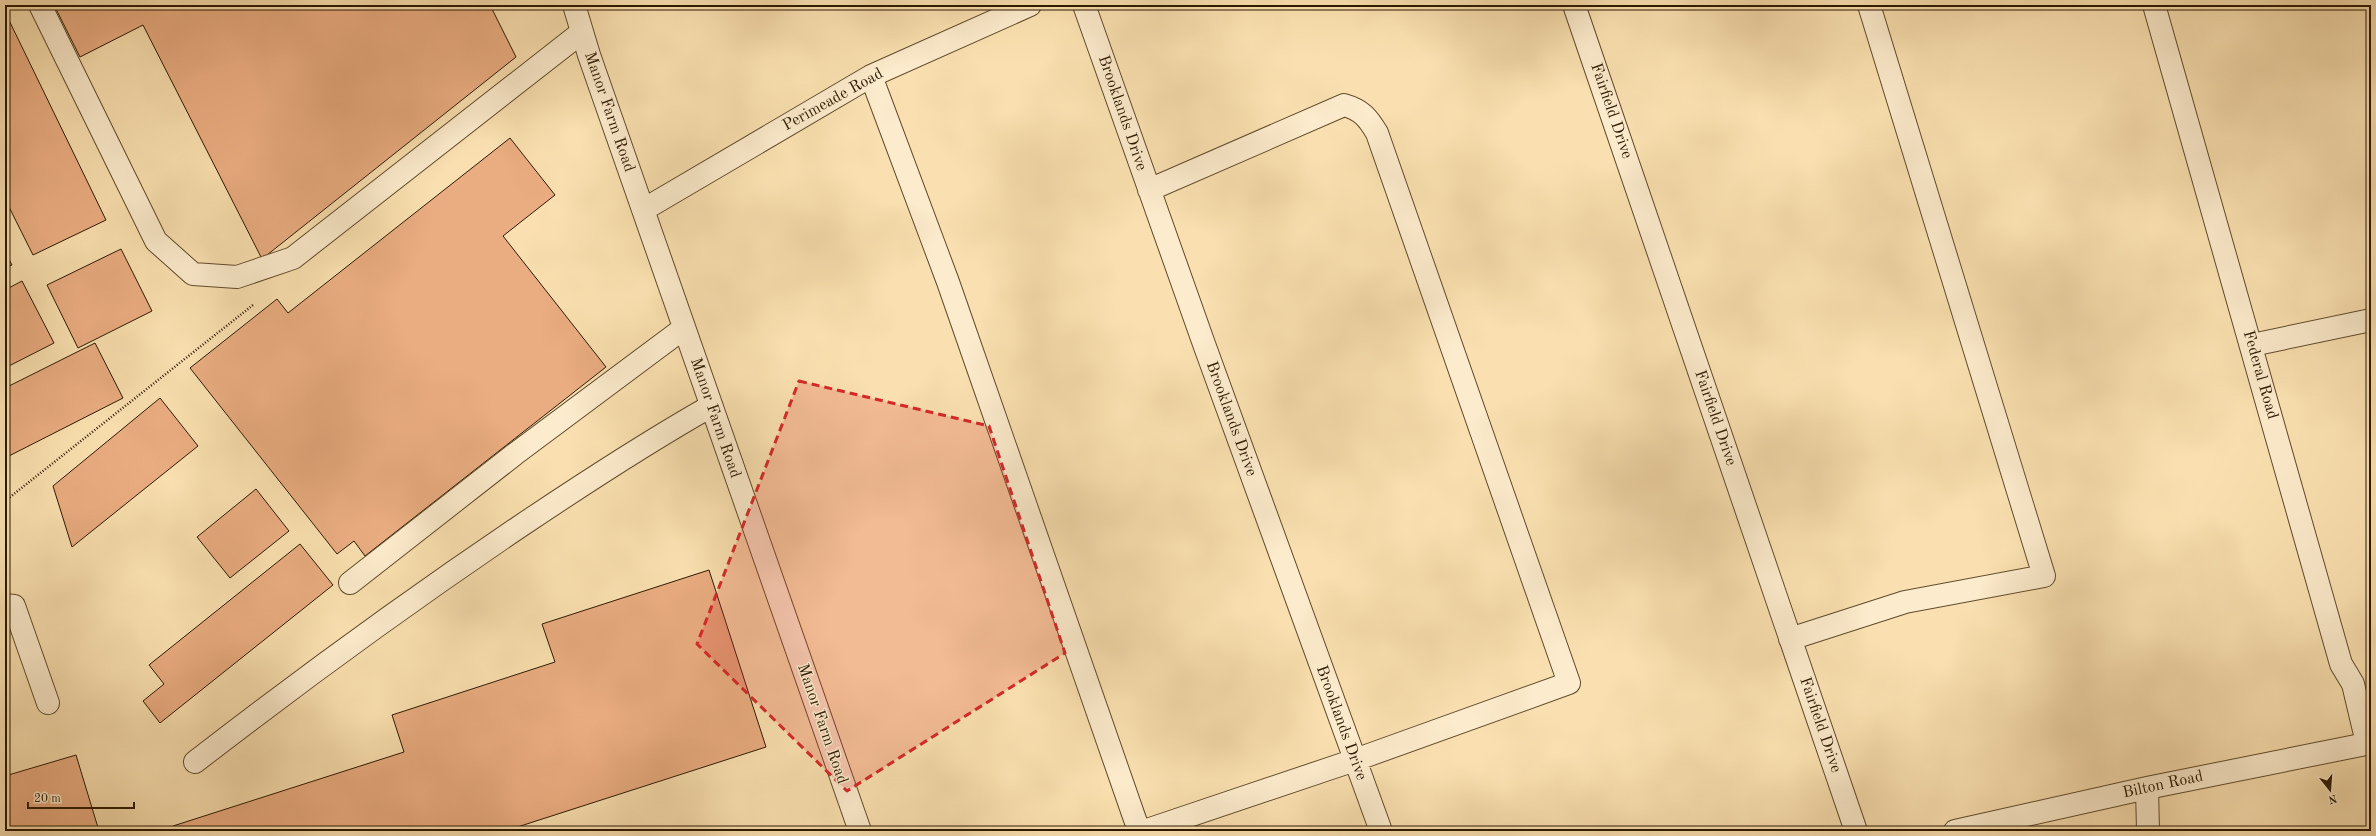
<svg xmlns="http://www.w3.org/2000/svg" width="2376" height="836" viewBox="0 0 2376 836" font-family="'Old Standard TT',serif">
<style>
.building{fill:#eaad81;stroke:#2c1900}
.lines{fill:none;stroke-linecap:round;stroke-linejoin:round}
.minor-casing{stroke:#604b2c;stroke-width:24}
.path{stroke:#2c1900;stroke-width:2.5;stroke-dasharray:1 2;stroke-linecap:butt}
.minor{stroke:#fcebcc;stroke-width:22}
.marked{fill:#d62828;fill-opacity:0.2;stroke:#d62828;stroke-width:3;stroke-dasharray:8 5;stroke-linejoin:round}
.labels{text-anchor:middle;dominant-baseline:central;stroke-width:3;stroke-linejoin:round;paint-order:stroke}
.street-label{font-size:16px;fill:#2c1900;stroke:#fcebcc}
</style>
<rect width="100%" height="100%" fill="#fae0b0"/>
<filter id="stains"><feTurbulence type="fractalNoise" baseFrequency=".005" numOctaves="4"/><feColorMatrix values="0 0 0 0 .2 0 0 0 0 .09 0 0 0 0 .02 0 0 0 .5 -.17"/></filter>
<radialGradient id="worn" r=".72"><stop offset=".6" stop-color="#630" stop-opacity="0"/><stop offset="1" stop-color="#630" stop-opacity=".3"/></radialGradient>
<path class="building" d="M54,5H490L516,57L262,259L143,25L80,57Z
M5,12L106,220L33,255L5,199Z
M510,138L555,195L503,236L606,367L365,556L354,541L337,554L190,368L277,299L288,313Z
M121,249L152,311L78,348L47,285Z
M5,252L12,265L5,268Z
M22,281L54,343L5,368V290Z
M95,343L123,398L5,458V388Z
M160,398L198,446L72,547L53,486Z
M256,489L289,531L230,578L197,537Z
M300,544L333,585L160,723L143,701L164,684L149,665Z
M709,570L766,747L505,831H175L173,826L404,752L392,715L555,662L542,624Z
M76,755L99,831H5V776Z"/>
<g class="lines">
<g class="minor-casing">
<path id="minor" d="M40,5L156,241L193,274L237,277L293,258L582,32
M574,5L589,55L860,831
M1084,5L1204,344L1381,831
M1574,5L1856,831
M2154,5L2341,664L2353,684L2367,743
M871,76L948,282L1139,831
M643,210L871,76L1030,5
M2252,345L2371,320
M350,583L515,454L684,328
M5,605L14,606L48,703
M1790,639L1905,602L2044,576L1869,5
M195,762C301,680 408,602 519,527C583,484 644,444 711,406
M2147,788L2148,831
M1144,831L1355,760L1569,683L1377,133C1368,118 1362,110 1344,105L1149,190
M1955,831L2147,788L2371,743"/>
</g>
<path class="path" d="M5,501L253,305"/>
<use href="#minor" class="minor"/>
</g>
<path class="marked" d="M799,381L989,426L1065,653L847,791L697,644Z"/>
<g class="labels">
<g class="street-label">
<text transform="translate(833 100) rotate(-29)">Perimeade Road</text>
<text transform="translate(1611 111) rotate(71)">Fairfield Drive</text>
<text transform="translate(609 112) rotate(71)">Manor Farm Road</text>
<text transform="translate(1122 113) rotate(71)">Brooklands Drive</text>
<text transform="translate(2260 375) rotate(74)">Federal Road</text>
<text transform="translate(715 418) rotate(71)">Manor Farm Road</text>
<text transform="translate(1715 418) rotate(71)">Fairfield Drive</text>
<text transform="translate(1231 419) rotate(70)">Brooklands Drive</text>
<text transform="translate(1341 723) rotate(70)">Brooklands Drive</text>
<text transform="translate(822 724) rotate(71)">Manor Farm Road</text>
<text transform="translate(1820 725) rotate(71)">Fairfield Drive</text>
<text transform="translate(2163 785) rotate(-12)">Bilton Road</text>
</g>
</g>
<rect width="2376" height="836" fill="none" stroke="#fae0b0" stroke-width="20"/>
<rect x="6" y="6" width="2364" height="824" fill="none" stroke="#2c1900" stroke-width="2"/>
<rect x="10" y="10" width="2356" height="816" fill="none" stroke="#2c1900"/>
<g transform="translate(2330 790) rotate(163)" stroke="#fcebcc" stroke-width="3" paint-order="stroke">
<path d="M0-3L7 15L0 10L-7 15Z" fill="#2c1900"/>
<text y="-6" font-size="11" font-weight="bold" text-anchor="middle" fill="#2c1900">N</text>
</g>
<path d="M28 802v6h106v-6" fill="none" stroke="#2c1900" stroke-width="2"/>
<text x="34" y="802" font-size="12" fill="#2c1900" stroke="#fcebcc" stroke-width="3" paint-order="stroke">20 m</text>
<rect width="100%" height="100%" filter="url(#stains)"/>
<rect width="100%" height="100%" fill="url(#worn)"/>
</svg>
